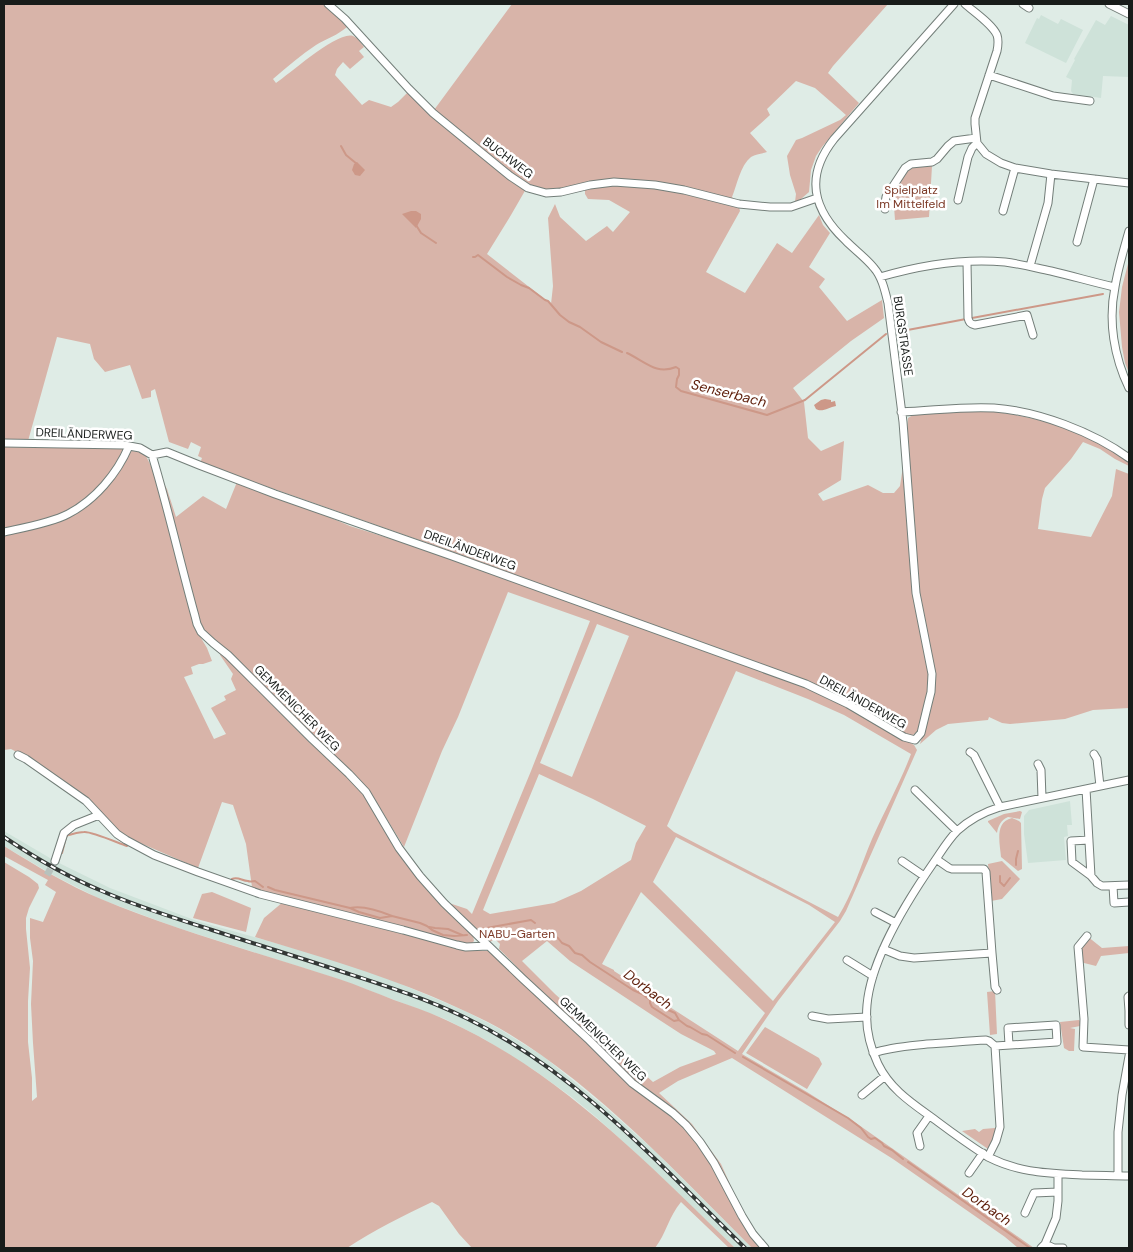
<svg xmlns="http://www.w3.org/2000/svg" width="1133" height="1252" viewBox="0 0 1133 1252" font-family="'DM Sans',sans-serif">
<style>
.built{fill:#cee2d9}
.green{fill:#d8b4a9;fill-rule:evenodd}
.water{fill:#cd9888}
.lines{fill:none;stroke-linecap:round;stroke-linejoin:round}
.stream{stroke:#cd9888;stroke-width:2}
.street-tunnel{stroke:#b7c2bd;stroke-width:7;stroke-dasharray:7 3.5;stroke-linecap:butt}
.street-casing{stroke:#737e79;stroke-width:9}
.street{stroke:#fff;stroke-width:7}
.rail-casing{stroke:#333836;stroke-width:4}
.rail{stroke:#fff;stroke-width:2;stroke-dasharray:5.5;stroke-linecap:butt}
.labels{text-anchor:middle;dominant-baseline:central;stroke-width:5;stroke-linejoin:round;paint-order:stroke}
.street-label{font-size:12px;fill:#181c1a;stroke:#fff}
.park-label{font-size:12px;fill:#7c3926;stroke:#fff}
.water-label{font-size:14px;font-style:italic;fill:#5d1d09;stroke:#fff}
</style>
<rect width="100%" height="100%" fill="#dfece6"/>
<path class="built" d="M1041,15L1058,24L1061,19L1083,30L1066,63L1025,43L1037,18L1039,19Z
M1111,16L1129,25V77L1103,76L1101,98L1073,94L1071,91L1072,80L1066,77L1075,60L1074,59L1096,20L1105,25Z
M1070,801L1072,825H1067L1068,836L1064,837L1066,860L1028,863L1024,834V816L1029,810Z
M4,831L55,861L110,888L197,921L332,959L394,981L465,1011L498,1028L543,1056L603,1105L655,1151L752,1248H735L641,1158L596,1117L573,1098L534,1070L484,1039L445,1019L341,980L175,927L100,899L53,875L4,846Z"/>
<path class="green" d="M4,4H323L345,23L347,27C338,35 326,39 316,45C301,55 287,67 273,79L276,83C290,74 337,31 353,36C358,38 361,43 364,47L359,51L364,57L350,69L343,62L337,69L335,75L362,105L369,100L391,107L398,102L408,92L526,189L511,215L487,254L551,304L553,286L548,218L555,204L560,217L586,241L607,226L613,232L630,212L609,200L588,199L585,194V187L545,190L528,186L480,149L434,110L512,4H888L833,66L828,73L859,103L822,147L816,156L811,170L809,192L801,199L795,202L796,194L790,175L787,156L796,140L802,138L840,120L846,115L815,88L796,81L767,109L770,115L750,133L767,152C761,154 756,154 751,157C740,166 737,185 732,197L738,203L740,211L706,272L745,293L777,243L792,253L819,215L823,225L830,233L809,267L825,279L819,287L847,321L882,300L884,318L851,341L793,388L804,402L808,438L821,451L844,441L841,480L818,494L823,501L868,485L883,493H894L900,486L902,473L909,453L907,431L908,418L913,415C935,413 965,409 986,411C1036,415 1088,432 1129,462V466L1115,459L1100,449L1083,442L1071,459L1045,488L1042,499L1038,529L1091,537L1112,496L1116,469L1129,474V708L1093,710L1065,719L1010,724L1002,723L989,717L988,720L948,724L936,730L920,744L929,713L922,715C919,724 919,737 907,736L849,702L805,680L635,620L453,552L200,463L202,458L198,456L201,447L191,442L188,449L169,442L155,389L151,391V397L142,399L130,365L105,372L94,359L90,344L57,337L28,441H4Z
M932,166L929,217L895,220L893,193L905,171C912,165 923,166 932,166Z
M1129,260V373L1125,363L1122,347L1119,312L1122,287Z
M4,447L123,448C125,456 115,468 110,474C96,490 80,508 60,516C42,522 22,524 4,528Z
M132,451L141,452L146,456L157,478H161L167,489L176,517L203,496L226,509L237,482L301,505L350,526L451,558L809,689L846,706L914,745L917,750L846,911L840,921L778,1001L742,1054L807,1092L856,1123L1034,1248H1018L1005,1237L893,1159L732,1058L678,1081L659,1093L692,1124L707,1145L721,1164L743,1213L754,1231L769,1248H752C675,1171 594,1083 499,1028C477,1016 454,1006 431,996C373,972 315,955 255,937L264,918L283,902L463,950L490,951L537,997L542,993C527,979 514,963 499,949L500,944L495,939L490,942L449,903L467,909L472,914L531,771L590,621L508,592L458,717L442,751L404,847L369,790L352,772L333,755L231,654L209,634L198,633L207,648L212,661L203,664H199L191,667L193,674L184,677L214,739L226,734L211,708L226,700L224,696L236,690L231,679L233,674L220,655L221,653L309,742L343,772L363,794L406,862L473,935L474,941L472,943L467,945L260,891L252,887L246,844L233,805L222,802L198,868L124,836L107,822L24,756L11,749L4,750V534L64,519L119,472L130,452ZM597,624L629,636L572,777L540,763ZM736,671L808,699L844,715L911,754C900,783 885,810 872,839C861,865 853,893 838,917L674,832L667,826ZM539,774L593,799L646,826L636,843L631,860L581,891L554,903L490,914L483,910L487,900ZM676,837L809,905L835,922L773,1001L653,882ZM641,892L765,1013L738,1051L614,971V970L602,964ZM547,941L570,961L661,1021L681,1034L714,1051L716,1054L680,1067L653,1082L555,994L522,961Z
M1020,811L1022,812L1020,819L1008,817C1001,820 998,826 997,833L988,822V821L1004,814Z
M1012,818L1019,821L1021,823L1022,869L1018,871L1001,857C1000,844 994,822 1012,818Z
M4,846C35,865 67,885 101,899C178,931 259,953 339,979C357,985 376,993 394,1000C412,1006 429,1012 446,1020C560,1072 646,1162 735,1248H729L681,1202C669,1216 666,1234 655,1248H472L459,1234L439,1206L432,1202C403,1216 374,1230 347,1248H4V862L29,877L38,884L39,888L29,908L26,918V929L30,968L28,1001V1042L32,1078V1101L37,1097L33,1043L31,1004L33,961L30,938V918L43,922L56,892L45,885L48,880L4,856Z
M1002,861L1020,879L1002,899L991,901L988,864Z
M212,892L251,908L246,932L193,918L202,894Z
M1087,936L1102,948L1129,946V953L1101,956L1096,966L1080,962L1078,947Z
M995,991L997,1034L990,1035L987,992Z
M1079,1020L1080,1021V1026L1070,1028L1075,1029L1074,1051H1069L1064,1048L1060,1022Z
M765,1027L819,1058L822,1064L807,1089L746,1053Z
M995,1128C996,1135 991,1143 988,1149L962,1131L975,1129L979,1132L983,1129Z"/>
<path class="water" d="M357,162L365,170L360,176L355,175L352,170L354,164Z
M411,211H416L421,214V219L416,228L402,214Z
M825,399L831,400V402L835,401L836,406C829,407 822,413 816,409L814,405L821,400Z"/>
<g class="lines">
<path class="stream" d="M341,146L346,155L357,164
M416,225L421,233L436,243
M473,257H475L478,255L507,277L521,285L529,288L545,300L548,301L560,315L569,322L580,327L601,342L622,352
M972,318L1103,294
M897,332L966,319
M627,353C646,362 656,375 676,367L679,369V375L677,379L676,387L681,391L767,415L805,400L886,334
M62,853L66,837L68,835C73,834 79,832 84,832C91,831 118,843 127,846
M1016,865V859L1018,851
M1000,876V882L1004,886L1010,878
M232,879C238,876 242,881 248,881C250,882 253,881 255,881L263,887
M268,887L275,890L350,908L359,912L380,918L392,916L420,923L427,926L432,930L443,935L454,936L467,935
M350,908C363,905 380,911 392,916
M429,927L435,928L448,929L462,935
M481,929L531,920L535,923
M553,935L558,938L562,943L569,946L575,953L582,955L590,962L633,990L642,994L650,1000V1003L652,1007L674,1021L679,1020L687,1026L690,1027L702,1034L707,1035L735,1053
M650,1000L656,1001L666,1009L675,1013L679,1020
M743,1057L848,1118L861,1128L868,1137L871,1139L875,1138L882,1143L884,1146L892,1150L903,1159
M908,1162L1030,1248"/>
<path class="street-tunnel" d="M47,875L55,861"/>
<g class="street-casing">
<path id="street" d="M328,4L345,19L409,89L433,113L510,176L528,188L546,193L561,192L590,185L614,182L655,185L684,190L739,204L770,207H791L817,198
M965,4C974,12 992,24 997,35C999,41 998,46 997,51L975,118V124L977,143L986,154L1001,163L1015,168L1051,174L1129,183
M1023,4L1029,8
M1109,4L1129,14
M989,75L1053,96L1090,101
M958,200L968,157L972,148L977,143
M885,209V203L886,197L905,168L911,164L932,162L937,159L948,146L954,141L976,138
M1003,211L1015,168
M1129,231C1124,249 1118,268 1115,287C1108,321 1114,357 1129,388
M1077,242L1094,179
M967,262L968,318C969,322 970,324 975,325L1027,315L1033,335
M1030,266L1048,203L1051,174
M880,277C921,265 962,258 1005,262C1021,264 1036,268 1051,271C1072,276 1093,282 1114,287
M901,412C932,411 963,406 994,408C1038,411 1093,432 1129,458
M4,443L124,445L140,448L152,455L167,452L199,465L275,494L452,556L806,684L848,704L904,737L915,740L921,733L928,704L931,692L932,674L916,593L903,422L888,303C885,291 882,277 874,268C866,258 855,250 846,241C813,210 804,177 834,139L954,4
M152,455C168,508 180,562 195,616L197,624L201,632L213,643L228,655L312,739L349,774L366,792L399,848L420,876L444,903L523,979L589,1040L632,1083L673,1113L686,1125L700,1142L714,1163L742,1216L753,1234L765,1248
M4,532C22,528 51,523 68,514C95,500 117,474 129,446
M970,752L974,755L1000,807
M1094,754L1097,759L1100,786
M18,755L26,759L86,801L117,834L126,840L154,855L198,872L260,894L403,930L457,945L466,947L488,946
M1038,764L1041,770L1042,798
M1129,780L1000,807C984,812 969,820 957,831C948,840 941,852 934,862C907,901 871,958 867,1005C865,1027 869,1045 878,1064C891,1091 915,1105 938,1122C954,1134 971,1146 988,1157C1020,1173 1047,1173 1082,1175C1098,1175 1114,1176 1129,1176
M1086,789L1091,876L1097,883L1102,886L1129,885
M915,790L957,831
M1089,840L1071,841L1072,862L1091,876
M55,861L64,833L74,825L99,815
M902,861L924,876
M1113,886L1114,903L1129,902
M875,912L896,923
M1087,936L1078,947L1084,1019L1083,1047L1129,1050
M883,949L900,956L914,958L992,953L986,872L984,869H952L949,868L936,859
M992,953L995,987L997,990
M847,960L873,976
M1129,996L1128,997L1129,1011
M1129,1011V1025
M812,1016L828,1019L867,1017
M995,1046L1057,1042L1056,1025L1008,1028L1009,1045
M873,1053C891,1047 909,1046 927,1044C947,1043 966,1041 986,1040L989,1041L995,1046L1000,1127L996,1141L988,1157
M862,1095L885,1076
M920,1146L917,1133L929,1116
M969,1173L983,1153
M1118,1176V1132L1122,1095L1129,1056
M1025,1213L1034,1193L1058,1192
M1045,1244L1054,1248H1063
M1041,1248L1045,1244L1056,1218L1058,1201V1174"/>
</g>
<use href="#street" class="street"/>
<g class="rail-casing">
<path id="rail" d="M4,837C35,858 68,877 102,891C138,907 175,918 212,930C255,944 298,957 340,971C383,985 425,998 466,1018C576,1071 659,1164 745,1248"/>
</g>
<use href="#rail" class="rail"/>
</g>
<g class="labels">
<g class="street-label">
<text transform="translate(508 158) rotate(37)">BUCHWEG</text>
<text transform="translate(903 336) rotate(82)">BURGSTRASSE</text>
<text transform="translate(84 434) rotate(2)">DREILÄNDERWEG</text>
<text transform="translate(470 550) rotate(20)">DREILÄNDERWEG</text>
<text transform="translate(863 702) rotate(29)">DREILÄNDERWEG</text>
<text transform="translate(297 708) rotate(45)">GEMMENICHER WEG</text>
<text transform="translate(603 1039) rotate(44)">GEMMENICHER WEG</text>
</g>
<g class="park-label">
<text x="911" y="190">Spielplatz<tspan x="911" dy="14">Im Mittelfeld</tspan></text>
<text x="517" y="934">NABU-Garten</text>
</g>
<g class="water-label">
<text transform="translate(729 393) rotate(14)">Senserbach</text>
<text transform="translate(648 989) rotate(37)">Dorbach</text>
<text transform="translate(987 1206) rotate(35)">Dorbach</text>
</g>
</g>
<rect width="1133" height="1252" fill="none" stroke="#181c1a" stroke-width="10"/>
</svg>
